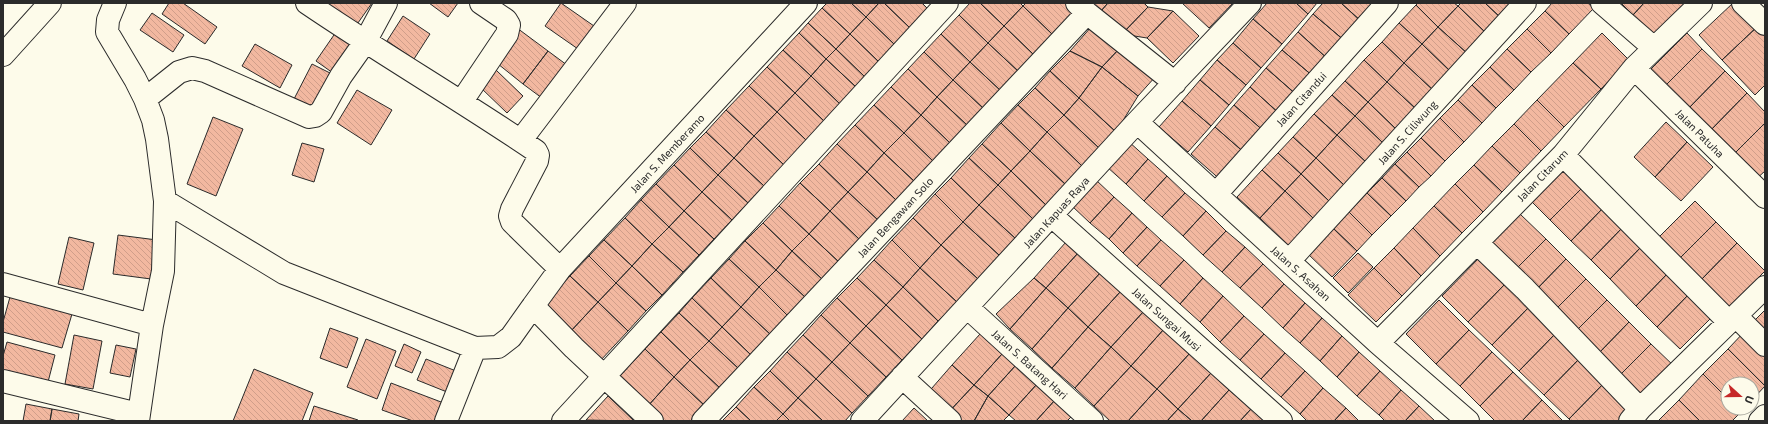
<svg xmlns="http://www.w3.org/2000/svg" width="1768" height="424" viewBox="0 0 1768 424" font-family="'Exo 2',sans-serif">
<style>
.building{fill:url(#building-back-hatch);stroke:#2b2b2b}
.lines{fill:none;stroke-linecap:round;stroke-linejoin:round}
.minor-casing{stroke:#2b2b2b;stroke-width:24}
.minor{stroke:#fdfbea;stroke-width:22}
.labels{text-anchor:middle;dominant-baseline:central;stroke-width:3;stroke-linejoin:round;paint-order:stroke}
.street-label{font-size:11px;fill:#2b2b2b;stroke:#fdfbea}
</style>
<defs>
<pattern id="building-back-hatch" width="6" height="6" patternUnits="userSpaceOnUse"><rect width="6" height="6" fill="#f2b8a0"/><path d="M-1 5l2 2M0 0l6 6M5-1l2 2" fill="none" stroke="#d09e8a"/></pattern>
</defs>
<rect width="100%" height="100%" fill="#fdfbea"/>
<path class="building" d="M169,3H183L217,27L205,44L162,14Z
M315,3H372L353,30Z
M429,3H458L448,17Z
M561,3L594,26L578,49L545,26Z
M827,3H851L866,17L850,34L822,8Z
M851,3H879L866,17Z
M879,3H884L911,29L896,46L866,17Z
M884,3H922L929,10L911,29Z
M970,3H980L1004,26L988,43L959,15Z
M980,3H1020L1023,6L1004,26Z
M1026,3H1067L1075,11L1053,35L1023,6Z
M1091,3H1108L1100,12Z
M1108,3H1144L1148,7L1122,34L1100,12Z
M1182,3H1233L1209,28Z
M1267,3H1296L1308,14L1282,44L1253,19Z
M1296,3H1317L1308,14Z
M1323,3H1341L1362,22L1345,41L1313,14Z
M1341,3H1371L1375,6L1362,22Z
M1418,3H1454L1458,6L1438,27L1416,5Z
M1461,3H1485L1501,18L1487,34L1458,6Z
M1485,3H1515L1501,18Z
M1552,3H1588L1594,8L1569,34L1545,11Z
M1621,3H1644L1633,15Z
M1644,3H1685L1653,36L1633,15Z
M1733,3L1759,25L1722,60L1699,35Z
M1416,5L1438,27L1422,44L1399,23Z
M1023,6L1053,35L1034,55L1004,26Z
M1458,6L1487,34L1468,54L1438,27Z
M1148,7L1173,11L1147,38L1122,34Z
M822,8L850,34L836,49L808,23Z
M1173,11L1199,36L1173,63L1147,38Z
M1545,11L1569,34L1551,53L1527,29Z
M152,13L184,35L173,52L140,30Z
M1313,14L1345,41L1329,60L1298,32Z
M959,15L988,43L970,62L941,34Z
M403,16L430,34L414,59L387,41Z
M866,17L896,46L880,63L850,34Z
M1253,19L1282,44L1261,68L1233,43Z
M808,23L836,49L826,59L799,33Z
M1399,23L1422,44L1404,63L1382,42Z
M1759,25L1765,32V85L1755,95L1722,60Z
M1004,26L1034,55L1019,72L988,43Z
M1092,26L1120,48L1102,67L1070,51Z
M1438,27L1468,54L1451,72L1422,44Z
M517,28L548,51L523,84L493,60Z
M1527,29L1551,53L1531,72L1507,49Z
M336,32L353,44L333,73L316,61Z
M1298,32L1329,60L1314,77L1282,50Z
M799,33L826,59L811,76L783,50Z
M1602,33L1629,60L1601,89L1573,63Z
M1687,33L1702,49L1662,89L1647,73Z
M850,34L880,63L866,78L836,49Z
M941,34L970,62L953,80L924,52Z
M1382,42L1404,63L1387,82L1364,60Z
M988,43L1019,72L1001,91L970,62Z
M1233,43L1261,68L1246,85L1217,60Z
M255,44L292,65L280,88L242,66Z
M1422,44L1451,72L1434,91L1404,63Z
M1120,48L1156,76L1138,96L1102,67Z
M836,49L866,78L856,87L826,59Z
M1507,49L1531,72L1514,90L1490,67Z
M1702,49L1725,71L1686,111L1662,89Z
M783,50L811,76L795,93L767,67Z
M1282,50L1314,77L1298,96L1266,68Z
M548,51L571,68L546,101L523,84Z
M1070,51L1102,67L1079,98L1050,71Z
M924,52L953,80L937,97L908,69Z
M826,59L856,87L841,105L811,76Z
M1217,60L1246,85L1229,105L1200,80Z
M1364,60L1387,82L1368,102L1345,81Z
M970,62L1001,91L984,109L953,80Z
M1404,63L1434,91L1416,109L1387,82Z
M1573,63L1601,89L1564,127L1537,100Z
M312,64L330,73L312,109L294,99Z
M767,67L795,93L777,112L749,86Z
M1102,67L1138,96L1116,132L1079,98Z
M1490,67L1514,90L1496,108L1472,85Z
M1266,68L1298,96L1281,115L1250,87Z
M908,69L937,97L921,115L891,87Z
M496,70L523,96L507,113L480,87Z
M1050,71L1079,98L1064,115L1035,88Z
M1725,71L1747,93L1707,134L1686,111Z
M811,76L841,105L825,122L795,93Z
M953,80L984,109L968,126L937,97Z
M1200,80L1229,105L1211,126L1182,101Z
M1345,81L1368,102L1355,116L1332,95Z
M1387,82L1416,109L1397,130L1368,102Z
M1472,85L1496,108L1482,123L1458,100Z
M749,86L777,112L754,136L726,110Z
M891,87L921,115L904,133L874,105Z
M1250,87L1281,115L1266,133L1234,105Z
M1035,88L1064,115L1047,132L1018,105Z
M357,90L392,110L371,145L337,123Z
M795,93L825,122L807,141L777,112Z
M1747,93L1765,112V123L1731,157L1707,134Z
M1332,95L1355,116L1337,135L1314,114Z
M937,97L968,126L951,144L921,115Z
M1079,98L1116,132L1100,149L1064,115Z
M1458,100L1482,123L1464,142L1440,118Z
M1537,100L1564,127L1541,151L1514,124Z
M1182,101L1211,126L1188,152L1159,127Z
M1368,102L1397,130L1384,144L1355,116Z
M874,105L904,133L884,153L855,125Z
M1018,105L1047,132L1030,151L1001,123Z
M1234,105L1266,133L1247,155L1215,127Z
M726,110L754,136L734,158L706,132Z
M777,112L807,141L784,165L754,136Z
M1314,114L1337,135L1316,158L1293,137Z
M921,115L951,144L934,162L904,133Z
M1064,115L1100,149L1083,167L1047,132Z
M1355,116L1384,144L1367,163L1337,135Z
M213,117L243,129L216,196L187,184Z
M1440,118L1464,142L1445,161L1421,138Z
M1666,122L1687,142L1655,177L1634,157Z
M1001,123L1030,151L1011,171L982,144Z
M1765,123V171L1754,181L1731,157Z
M1514,124L1541,151L1520,173L1492,146Z
M855,125L884,153L867,172L837,144Z
M1215,127L1247,155L1223,182L1191,154Z
M706,132L734,158L718,175L690,148Z
M1047,132L1083,167L1066,185L1030,151Z
M904,133L934,162L915,182L884,153Z
M1337,135L1367,163L1345,186L1316,158Z
M754,136L784,165L764,186L734,158Z
M1293,137L1316,158L1301,174L1278,153Z
M1421,138L1445,161L1431,176L1407,152Z
M1128,141L1148,159L1126,184L1106,166Z
M1687,142L1713,167L1681,201L1655,177Z
M302,143L324,149L314,182L292,175Z
M837,144L867,172L848,192L819,164Z
M982,144L1011,171L998,185L969,158Z
M1492,146L1520,173L1502,192L1474,165Z
M690,148L718,175L702,192L674,165Z
M1030,151L1066,185L1047,206L1011,171Z
M1407,152L1431,176L1419,187L1395,164Z
M884,153L915,182L897,201L867,172Z
M1278,153L1301,174L1285,191L1262,170Z
M734,158L764,186L748,203L718,175Z
M969,158L998,185L979,205L951,178Z
M1316,158L1345,186L1330,202L1301,174Z
M1148,159L1167,176L1144,201L1126,184Z
M819,164L848,192L830,211L800,183Z
M1395,164L1419,187L1406,201L1382,178Z
M674,165L702,192L684,211L656,184Z
M1474,165L1502,192L1483,212L1455,184Z
M1564,166L1584,186L1550,220L1530,200Z
M1262,170L1285,191L1260,218L1237,197Z
M1011,171L1047,206L1034,220L998,185Z
M867,172L897,201L879,221L848,192Z
M1301,174L1330,202L1314,219L1285,191Z
M718,175L748,203L732,220L702,192Z
M1167,176L1185,193L1162,217L1144,201Z
M951,178L979,205L963,222L935,194Z
M1382,178L1406,201L1391,216L1367,193Z
M1096,180L1114,197L1090,223L1072,206Z
M800,183L830,211L809,234L779,206Z
M656,184L684,211L669,227L641,200Z
M1455,184L1483,212L1462,233L1434,206Z
M998,185L1034,220L1016,239L979,205Z
M1584,186L1605,206L1571,241L1550,220Z
M1285,191L1314,219L1289,246L1260,218Z
M702,192L732,220L714,239L684,211Z
M848,192L879,221L860,240L830,211Z
M1185,193L1206,211L1183,236L1162,217Z
M1367,193L1391,216L1372,235L1349,212Z
M935,194L963,222L941,245L913,218Z
M1114,197L1132,213L1109,239L1090,223Z
M641,200L669,227L652,244L625,218Z
M1695,201L1716,222L1679,259L1658,238Z
M979,205L1016,239L1000,256L963,222Z
M779,206L809,234L792,251L763,223Z
M1434,206L1462,233L1440,256L1413,228Z
M1605,206L1624,226L1591,260L1571,241Z
M684,211L714,239L699,255L669,227Z
M830,211L860,240L840,263L809,234Z
M1206,211L1226,231L1203,255L1183,236Z
M1349,212L1372,235L1357,251L1333,228Z
M1132,213L1147,227L1123,253L1109,239Z
M1520,214L1546,239L1514,271L1488,246Z
M625,218L652,244L632,266L604,240Z
M913,218L941,245L920,268L892,240Z
M963,222L1000,256L978,279L941,245Z
M1716,222L1737,243L1700,281L1679,259Z
M763,223L792,251L776,270L745,241Z
M1624,226L1643,245L1610,279L1591,260Z
M669,227L699,255L683,272L652,244Z
M1147,227L1161,240L1137,266L1123,253Z
M1333,228L1357,251L1332,277L1308,254Z
M1413,228L1440,256L1421,276L1394,248Z
M1226,231L1245,247L1222,272L1203,255Z
M809,234L840,263L823,280L792,251Z
M118,235L157,240L151,279L113,274Z
M69,237L94,243L83,290L58,284Z
M1546,239L1566,259L1534,292L1514,271Z
M604,240L632,266L616,283L589,256Z
M892,240L920,268L903,287L874,260Z
M1161,240L1184,260L1160,286L1137,266Z
M745,241L776,270L759,287L729,259Z
M1066,242L1079,252L1046,288L1034,278Z
M1737,243L1765,271L1728,308L1700,281Z
M652,244L683,272L662,295L632,266Z
M941,245L978,279L957,302L920,268Z
M1643,245L1670,271L1636,306L1610,279Z
M1245,247L1263,264L1240,288L1222,272Z
M1394,248L1421,276L1402,296L1374,268Z
M792,251L823,280L806,298L776,270Z
M1079,252L1101,272L1068,308L1046,288Z
M1358,253L1373,267L1348,293L1333,278Z
M589,256L616,283L598,302L570,276Z
M1480,257L1506,283L1468,322L1442,296Z
M729,259L759,287L741,307L711,278Z
M1566,259L1586,279L1554,311L1534,292Z
M874,260L903,287L886,305L857,278Z
M1184,260L1203,278L1180,304L1160,286Z
M1263,264L1284,284L1262,308L1240,288Z
M632,266L662,295L646,311L616,283Z
M920,268L957,302L938,321L903,287Z
M1374,268L1402,296L1376,322L1348,295Z
M776,270L806,298L789,317L759,287Z
M1670,271L1691,292L1657,327L1636,306Z
M1101,272L1121,291L1088,327L1068,308Z
M570,276L598,302L570,332L542,306Z
M711,278L741,307L722,327L692,298Z
M857,278L886,305L866,326L837,298Z
M1034,278L1046,288L1010,329L996,314Z
M1203,278L1223,296L1200,322L1180,304Z
M1586,279L1607,300L1575,332L1554,311Z
M616,283L646,311L628,331L598,302Z
M1506,283L1530,306L1492,345L1468,322Z
M1284,284L1305,303L1283,328L1262,308Z
M759,287L789,317L771,335L741,307Z
M903,287L938,321L922,339L886,305Z
M1046,288L1068,308L1032,349L1010,329Z
M1121,291L1144,311L1111,347L1088,327Z
M1691,292L1714,315L1680,349L1657,327Z
M1223,296L1244,316L1220,342L1200,322Z
M10,297L72,314L62,348L3,332V322Z
M692,298L722,327L709,341L679,313Z
M837,298L866,326L850,343L821,315Z
M1439,300L1469,330L1436,364L1406,334Z
M1607,300L1629,322L1598,354L1575,332Z
M598,302L628,331L600,361L570,332Z
M1305,303L1322,318L1300,343L1283,328Z
M886,305L922,339L902,360L866,326Z
M1530,306L1557,332L1519,371L1492,345Z
M741,307L771,335L752,356L722,327Z
M1068,308L1088,327L1052,368L1032,349Z
M1765,310V332L1754,321Z
M1144,311L1164,329L1131,366L1111,347Z
M679,313L709,341L690,360L661,332Z
M821,315L850,343L832,362L803,335Z
M1244,316L1264,334L1240,360L1220,342Z
M1322,318L1342,336L1320,361L1300,343Z
M1629,322L1651,344L1619,376L1598,354Z
M866,326L902,360L886,377L850,343Z
M722,327L752,356L739,369L709,341Z
M1088,327L1111,347L1075,388L1052,368Z
M330,328L358,338L347,368L320,358Z
M1164,329L1190,353L1157,389L1131,366Z
M1469,330L1492,352L1460,386L1436,364Z
M1746,330L1765,349V386L1728,349Z
M661,332L690,360L674,377L645,349Z
M1557,332L1582,356L1544,395L1519,371Z
M980,334L1002,354L974,385L952,365Z
M1264,334L1285,353L1261,379L1240,360Z
M74,335L102,341L93,389L65,384Z
M803,335L832,362L816,379L787,352Z
M1342,336L1359,352L1337,377L1320,361Z
M366,339L396,351L377,399L347,387Z
M709,341L739,369L721,389L690,360Z
M7,342L55,355L48,382L3,370V356Z
M850,343L886,377L868,396L832,362Z
M404,344L421,352L412,373L395,366Z
M1651,344L1676,368L1644,400L1619,376Z
M116,345L136,349L130,377L110,373Z
M1111,347L1131,366L1094,406L1075,388Z
M645,349L674,377L647,407L617,379Z
M1728,349L1765,386L1752,400V384H1728V399L1703,374Z
M787,352L816,379L798,398L770,371Z
M1359,352L1380,371L1357,396L1337,377Z
M1492,352L1513,372L1480,406L1460,386Z
M1190,353L1211,373L1178,409L1157,389Z
M1285,353L1305,371L1281,397L1261,379Z
M1002,354L1016,365L988,396L974,385Z
M1582,356L1607,380L1569,419L1544,395Z
M426,359L456,371L447,392L417,380Z
M690,360L721,389L705,406L674,377Z
M832,362L868,396L852,413L816,379Z
M952,365L974,385L946,415L925,396Z
M1016,365L1037,384L1009,415L988,396Z
M1131,366L1157,389L1128,421H1110L1094,406Z
M254,369L313,393L302,421H233Z
M770,371L798,398L783,414L754,387Z
M1305,371L1323,388L1300,414L1281,397Z
M1380,371L1401,390L1379,415L1357,396Z
M1513,372L1542,400L1522,421H1495L1480,406Z
M1211,373L1229,390L1201,421H1192L1178,409Z
M1703,374L1728,399V408H1737L1741,412L1732,421H1700L1679,400Z
M674,377L705,406L691,421H662L647,407Z
M816,379L852,413L845,421H823L798,398Z
M1607,380L1635,408L1622,421H1571L1569,419Z
M391,383L449,405L443,421H413L382,410Z
M1037,384L1055,400L1036,421H1016L1009,415Z
M974,385L988,396L974,421H952L946,415Z
M754,387L783,414L776,421H751L736,407Z
M1323,388L1346,408L1334,421H1307L1300,414Z
M1157,389L1178,409L1167,421H1128Z
M1229,390L1251,409L1240,421H1201Z
M1401,390L1419,406L1405,421H1385L1379,415Z
M608,396L634,421L586,420Z
M988,396L1009,415L1003,421H974Z
M798,398L823,421H790L783,414Z
M1055,400L1072,416L1067,421H1036Z
M1542,400L1563,421H1522Z
M1679,400L1700,421H1658Z
M26,404L52,409L50,421H23Z
M314,406L358,420L357,421H309Z
M1419,406L1435,421H1405Z
M736,407L751,421H722Z
M914,408L928,421H902Z
M1346,408L1359,421H1334Z
M52,409L79,414L78,421H50Z
M1178,409L1192,421H1167Z
M1251,409L1264,421H1240Z
M783,414L790,421H776Z"/>
<g class="lines">
<g class="minor-casing">
<path id="minor" d="M115,3L108,20L107,32L135,79L145,99L153,120L157,139L165,201L163,271L152,325L138,421
M307,3C382,54 461,100 536,151L538,155L537,161L512,209L510,216L512,222L560,269
M1077,3L1087,13L1175,83
M1602,3L1654,48
M1743,3L1765,24
M3,55L50,3
M1634,68L1765,197
M145,99L179,72L192,68L205,71L309,117L315,116L321,112L341,76L365,42L386,3
M462,101L507,34L509,25L506,20L481,3
M1137,122L1378,343L1468,421
M521,140L625,3
M1563,155L1729,322
M1216,194L1387,3
M165,201L284,273L475,348L498,347L511,337L533,306L574,348L652,421
M1052,216L1281,421
M1477,243L1525,289L1640,409
M1289,261L1525,3
M3,284L152,325
M533,306L560,269L806,3
M967,307L1092,421
M1736,316L1765,345
M1378,343L1563,155L1634,68L1701,3
M902,377L950,421
M3,381L138,414
M446,421L475,348
M563,421L947,3
M703,421L1087,13
M862,421L1137,122L1250,3
M1630,421L1640,409L1765,287
M1760,421L1765,416"/>
</g>
<use href="#minor" class="minor"/>
</g>
<g class="labels">
<g class="street-label">
<text transform="translate(1301 99) rotate(-48)">Jalan Citandui</text>
<text transform="translate(1407 132) rotate(-48)">Jalan S. Ciliwung</text>
<text transform="translate(1700 133) rotate(45)">Jalan Patuha</text>
<text transform="translate(667 153) rotate(-47)">Jalan S. Memberamo</text>
<text transform="translate(1542 175) rotate(-46)">Jalan Citarum</text>
<text transform="translate(1056 212) rotate(-48)">Jalan Kapuas Raya</text>
<text transform="translate(895 217) rotate(-47)">Jalan Bengawan Solo</text>
<text transform="translate(1301 273) rotate(42)">Jalan S. Asahan</text>
<text transform="translate(1167 319) rotate(42)">Jalan Sungai Musi</text>
<text transform="translate(1030 364) rotate(42)">Jalan S. Batang Hari</text>
</g>
</g>
<rect width="1768" height="424" fill="none" stroke="#2b2b2b" stroke-width="8"/>
<g transform="translate(1740 396) rotate(111)"><circle r="19" fill="#fdfbea" stroke="#a9a89e"/>
<path d="M0-3L7 15L0 10L-7 15Z" fill="#c62828"/>
<text y="-6" font-size="11" font-weight="bold" text-anchor="middle" fill="#2b2b2b">U</text>
</g>
</svg>
